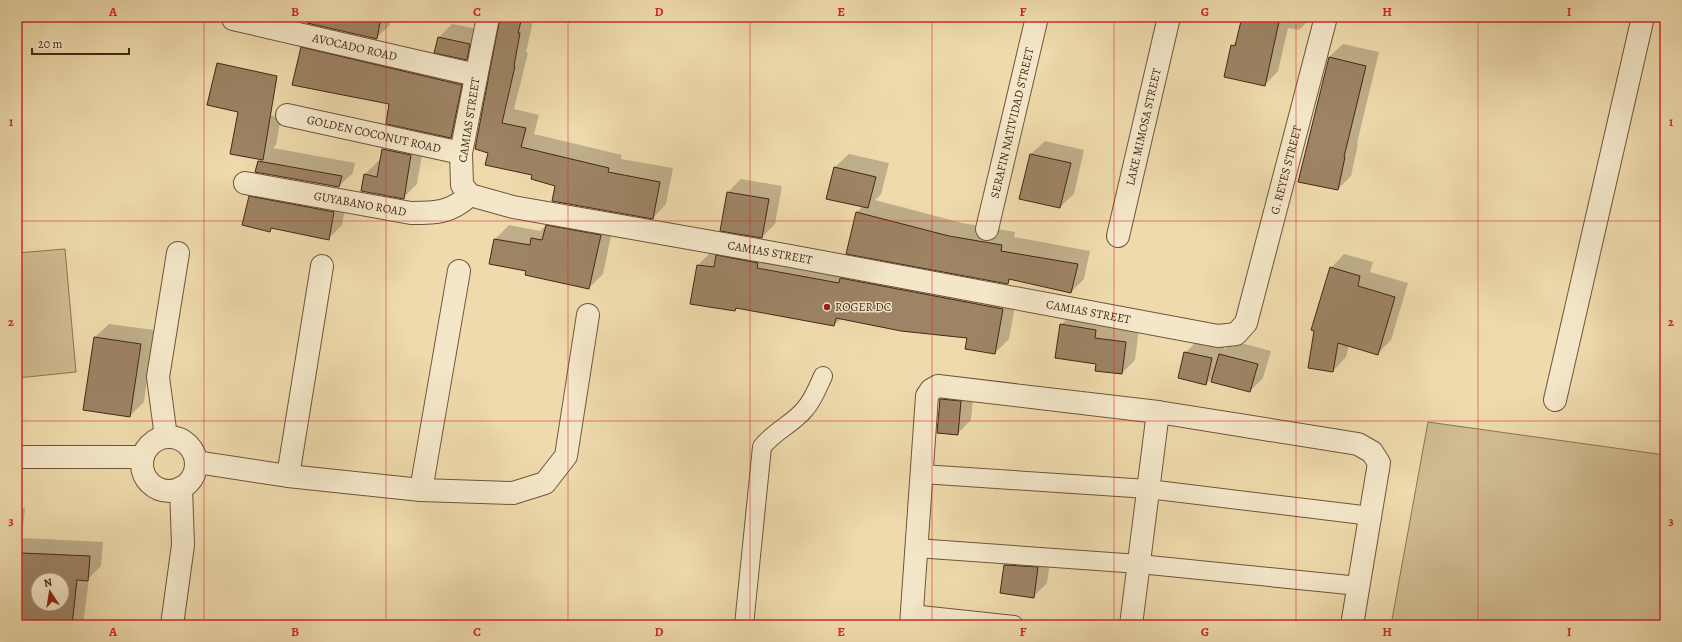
<svg xmlns="http://www.w3.org/2000/svg" width="1682" height="642" viewBox="0 0 1682 642" font-family="Alegreya,serif">
<style>
.green{fill:#d1bc92;stroke:#8c7254}
.shadow{fill:#0003;fill-rule:evenodd}
.building{fill:#9d8464;stroke:#462715;fill-rule:evenodd}
.lines{fill:none;stroke-linecap:round;stroke-linejoin:round}
.lane-casing{stroke:#70543b;stroke-width:20}
.street-casing{stroke:#70543b;stroke-width:24}
.lane{stroke:#f4e7c9;stroke-width:18}
.street{stroke:#f4e7c9;stroke-width:22}
.grid{fill:none;stroke:#d62828;stroke-width:1;stroke-opacity:0.55}
.poi-dot{fill:#8f2418;stroke:#f4e7c9;stroke-width:1.5}
.labels{text-anchor:middle;dominant-baseline:central;stroke-width:3;stroke-linejoin:round;paint-order:stroke}
.street-label{font-size:12px;fill:#462715;stroke:#f4e7c9}
.poi-label{font-size:12px;fill:#462715;stroke:#f4e7c9;text-anchor:start}
.neatline{fill:none;stroke:#d62828;stroke-width:1.5}
.grid-label{font-size:13px;text-anchor:middle;font-weight:bold;fill:#d62828}
</style>
<rect width="100%" height="100%" fill="#eedaac"/>
<filter id="stains"><feTurbulence type="fractalNoise" baseFrequency=".005" numOctaves="4"/><feColorMatrix values="0 0 0 0 .2 0 0 0 0 .09 0 0 0 0 .02 0 0 0 .5 -.17"/></filter>
<radialGradient id="worn" r=".72"><stop offset=".6" stop-color="#630" stop-opacity="0"/><stop offset="1" stop-color="#630" stop-opacity=".3"/></radialGradient>
<path class="green" d="M65,249L76,372L17,378V253Z
M1428,422L1665,455V625H1391Z"/>
<path class="shadow" d="M294,17H391L390,25L376,38L293,19Z
M501,17H534L526,52L528,53L514,109L539,115L534,134L622,155L621,159L673,168L666,204L653,218L556,186L489,152Z
M1243,17H1312L1299,30L1288,28L1278,71L1265,85L1232,46L1238,39Z
M452,24L483,30L480,45L466,59L439,37Z
M315,34L475,71L464,123L451,137L390,103L302,48Z
M1343,44L1379,52L1357,143L1358,144L1351,176L1338,189L1329,57Z
M250,110L281,118L276,145L273,148L355,163L353,173L339,186L259,161L262,159Z
M396,135L424,142L417,184L403,198L365,174L378,161H381L383,149Z
M1045,141L1084,150L1074,194L1060,207L1021,198L1031,154Z
M849,154L889,163L881,194L875,200L962,223L1015,232L1014,237L1090,251L1084,279L1071,292L1012,279L1007,283L847,253L857,212L863,206L828,198L835,167Z
M741,179L782,186L775,224L762,237L727,193Z
M264,183L347,198L342,225L328,239L273,227L270,231L250,197Z
M560,212L614,222L603,274L589,288L527,270L491,263L495,239L509,225L540,231Z
M712,251L1017,295L1009,339L995,353L968,337L842,318L834,325L738,307L735,310L692,304L698,265Z
M1344,254L1373,262L1370,272L1408,283L1391,340L1377,354L1349,345L1346,357L1333,371L1331,268Z
M1074,311L1139,329L1135,360L1122,373L1097,363L1061,325Z
M109,324L154,330L144,402L130,416L95,337Z
M1199,339L1225,345L1224,350L1233,341L1271,351L1263,378L1250,391L1214,376L1206,384L1185,353Z
M955,386L974,388L971,420L957,434L942,399Z
M17,508H25L22,538L103,542L101,566L89,578L83,625H17ZM38,580H62V604H38Z
M1018,552L1051,554L1047,583L1033,597L1004,565Z"/>
<path class="building" d="M308,17H381L377,39L307,23Z
M500,17H522L518,33H520L514,66H515L502,123L526,128L521,147L609,168L608,172L660,182L653,219L552,201L555,186L531,179L532,175L485,165L488,153L475,149Z
M1242,17H1280L1265,86L1224,77L1231,45L1235,46Z
M438,37L470,44L467,60L434,53Z
M301,47L462,85L451,138L386,124L389,104L292,85Z
M1329,57L1366,66L1344,157H1345L1338,190L1298,182Z
M217,63L277,76L263,160L230,154L238,112L207,105Z
M382,149L411,155L404,199L361,191L364,174L377,177Z
M1030,154L1071,163L1060,208L1019,199Z
M258,161L342,176L339,187L255,172Z
M834,167L876,177L868,208L826,199Z
M727,192L769,199L762,238L720,231Z
M249,196L334,212L329,240L271,228L270,232L242,225Z
M856,212L949,236L1002,245L1001,251L1078,264L1071,293L1009,279L1008,284L846,254Z
M546,225L601,235L589,289L525,275L526,271L489,264L494,239L530,245L531,238L542,240Z
M716,255L758,263L757,268L839,283L840,278L1003,309L995,354L965,349L967,338L901,331L836,318L834,326L736,308L735,311L690,304L697,265L714,267Z
M1330,267L1360,276L1358,286L1395,297L1378,355L1338,343L1333,372L1308,368L1314,331L1311,330Z
M1060,324L1096,330L1095,338L1126,342L1122,374L1095,371L1096,364L1055,358Z
M94,337L141,344L130,417L83,410Z
M1184,352L1212,358L1206,385L1178,378Z
M1219,354L1258,364L1250,392L1211,382Z
M940,399L961,401L958,435L937,433Z
M21,553L90,556L88,581L77,580L72,625H20L17,584H19ZM38,580H62V604H38Z
M1004,565L1038,567L1034,598L1000,593Z"/>
<g class="lines">
<g class="lane-casing">
<path id="lane" d="M922,474L1148,489L1371,516
M916,548L1139,564L1359,586
M911,614L1014,625
M744,625L762,447C774,431 793,424 805,409C813,400 818,387 823,376"/>
</g>
<g class="street-casing">
<g id="street">
<path id="s1" d="M488,17L461,153L462,185L470,195L513,207L785,255L1218,336L1236,334L1246,323L1326,17"/>
<path id="s2" d="M233,19L476,75"/>
<path id="s3" d="M287,115L461,153"/>
<path id="s4" d="M245,183L411,213C437,213 450,213 470,195"/>
<path id="s5" d="M987,229L1037,17"/>
<path id="s6" d="M1118,236L1169,17"/>
<path d="M1555,400L1643,17"/>
<circle cx="169" cy="464" r="27"/>
<path d="M166,437L158,377L178,253"/>
<path d="M17,457H142"/>
<path d="M196,462L288,476L421,490L513,493L545,483L566,456L588,315"/>
<path d="M288,476L322,266"/>
<path d="M421,490L459,271"/>
<path d="M172,625L183,545L181,488"/>
<path d="M911,625L927,396L931,390L938,386L1158,412L1358,444L1372,452L1379,463L1352,625"/>
<path d="M1131,625L1158,412"/>
</g>
</g>
<use href="#lane" class="lane"/>
<use href="#street" class="street"/>
</g>
<path class="grid" d="M204,17V625M386,17V625M568,17V625M750,17V625M932,17V625M1114,17V625M1296,17V625M1478,17V625M17,221H1665M17,421H1665"/>
<circle class="poi-dot" cx="827" cy="307" r="4"/>
<g class="labels">
<g class="street-label">
<text stroke="none"><textPath href="#s2" startOffset="125">AVOCADO ROAD</textPath></text>
<text transform="translate(469 120) rotate(-81)">CAMIAS STREET</text>
<text stroke="none"><textPath href="#s5" startOffset="109">SERAFIN NATIVIDAD STREET</textPath></text>
<text stroke="none"><textPath href="#s6" startOffset="112">LAKE MIMOSA STREET</textPath></text>
<text stroke="none"><textPath href="#s3" startOffset="89">GOLDEN COCONUT ROAD</textPath></text>
<text stroke="none"><textPath href="#s1" startOffset="1136">G. REYES STREET</textPath></text>
<text stroke="none"><textPath href="#s4" startOffset="117">GUYABANO ROAD</textPath></text>
<text stroke="none"><textPath href="#s1" startOffset="489">CAMIAS STREET</textPath></text>
<text stroke="none"><textPath href="#s1" startOffset="813">CAMIAS STREET</textPath></text>
</g>
<g class="poi-label">
<text x="835" y="307">ROGER DC</text>
</g>
</g>
<rect width="1682" height="642" fill="none" stroke="#eedaac" stroke-width="44"/>
<g transform="translate(50 592) rotate(348)"><circle r="19" fill="#f4e7c9" stroke="#ae9a81"/>
<path d="M0-3L7 15L0 10L-7 15Z" fill="#8f2418"/>
<text y="-6" font-size="11" font-weight="bold" text-anchor="middle" fill="#462715">N</text>
</g>
<path d="M32 48v6h97v-6" fill="none" stroke="#462715" stroke-width="2"/>
<text x="38" y="48" font-size="12" fill="#462715" stroke="#f4e7c9" stroke-width="3" paint-order="stroke">20 m</text>
<rect x="22" y="22" width="1638" height="598" class="neatline"/>
<g class="grid-label">
<text x="113" y="16">A</text>
<text x="295" y="16">B</text>
<text x="477" y="16">C</text>
<text x="659" y="16">D</text>
<text x="841" y="16">E</text>
<text x="1023" y="16">F</text>
<text x="1205" y="16">G</text>
<text x="1387" y="16">H</text>
<text x="1569" y="16">I</text>
<text x="11" y="126">1</text>
<text x="1671" y="126">1</text>
<text x="11" y="326">2</text>
<text x="1671" y="326">2</text>
<text x="11" y="525">3</text>
<text x="1671" y="525">3</text>
<text x="113" y="636">A</text>
<text x="295" y="636">B</text>
<text x="477" y="636">C</text>
<text x="659" y="636">D</text>
<text x="841" y="636">E</text>
<text x="1023" y="636">F</text>
<text x="1205" y="636">G</text>
<text x="1387" y="636">H</text>
<text x="1569" y="636">I</text>
</g>
<rect width="100%" height="100%" filter="url(#stains)"/>
<rect width="100%" height="100%" fill="url(#worn)"/>
</svg>
